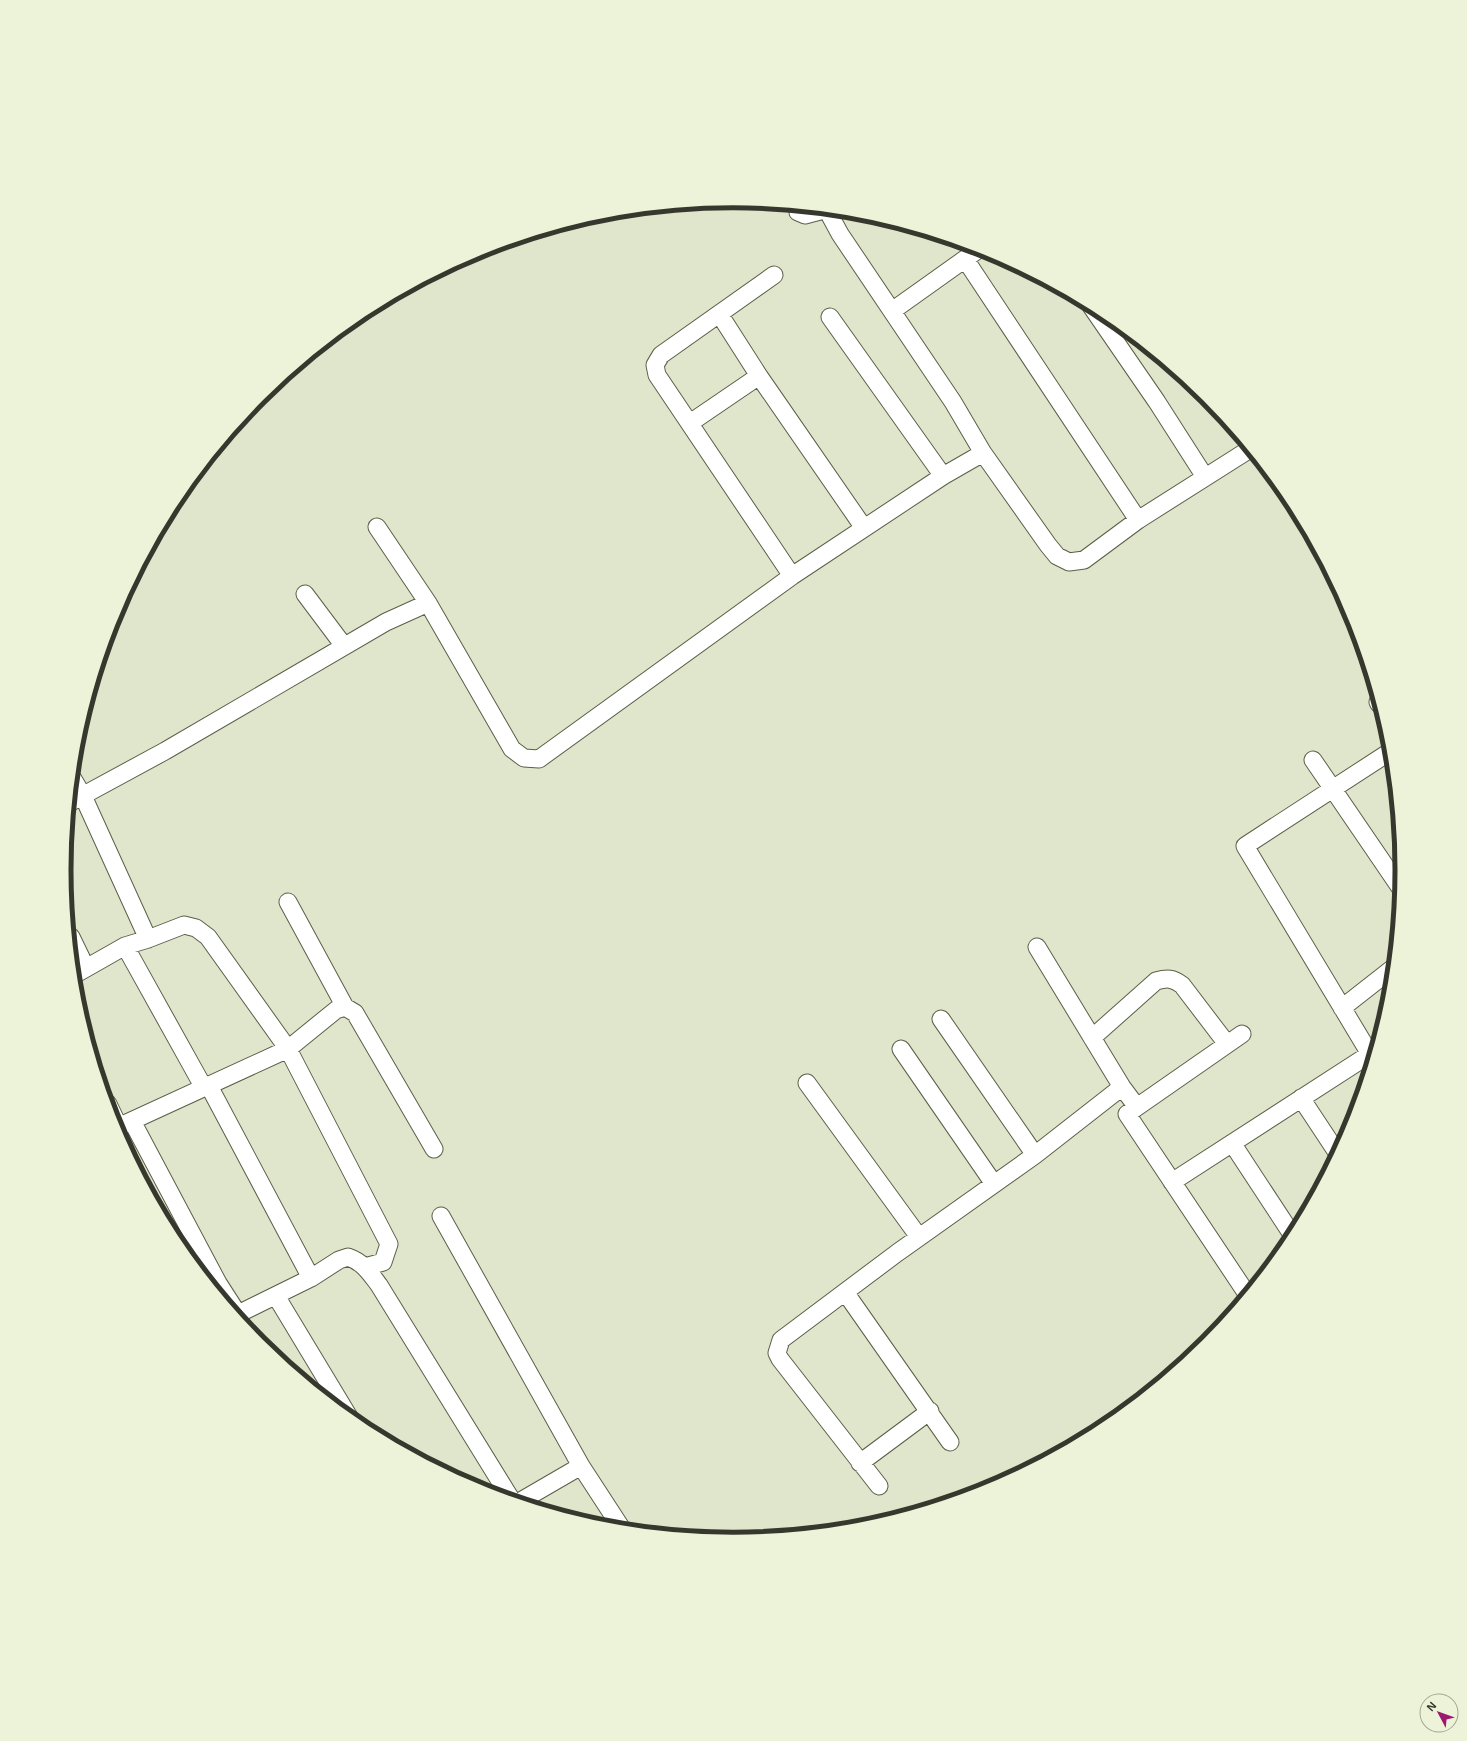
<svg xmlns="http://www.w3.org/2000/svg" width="1467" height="1741" viewBox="0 0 1467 1741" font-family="Arial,sans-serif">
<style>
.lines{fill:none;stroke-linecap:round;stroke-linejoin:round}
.minor-casing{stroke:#5a5f48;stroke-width:19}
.minor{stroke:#fff;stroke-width:17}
.rim{fill:none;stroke:#36382d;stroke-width:5}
</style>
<rect width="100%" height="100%" fill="#e0e6cb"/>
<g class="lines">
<g class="minor-casing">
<path id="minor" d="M798,207V212L805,215L824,210
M965,259L1138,520
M774,275L661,355L655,365L657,375L792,576
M1091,306L1157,402L1205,477
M892,311L979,249
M720,315L759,376L864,528
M830,317L943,476
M690,423L759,376
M983,453L1048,545L1057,556L1069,562L1084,560L1138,520L1250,449
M377,527L428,603
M305,594L344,646
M1378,702L1379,704
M1313,760L1401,889
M73,779L83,796L148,939
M71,802L165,751L386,622L428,603L512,749L524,758L539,759L792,576L943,476L983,453L953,402L840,234L827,210
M288,902L345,1007
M71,937L86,968
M125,946L204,1088
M1037,947L1122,1087L1137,1107
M74,975L125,946L148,939L184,925L196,928L208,937L288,1049L336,1010L345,1007L355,1013L434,1149
M1342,1008L1393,968
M941,1019L1035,1155
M1242,1034L1127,1114L1247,1294
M1092,1038L1156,981C1167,978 1173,978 1182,985L1227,1044
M901,1049L994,1184
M1373,1059L1245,846L1391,751
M807,1083L919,1237
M209,1086L311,1278
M1301,1098L1338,1154
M108,1104L119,1127
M132,1121L218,1283L238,1314
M116,1128L288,1049L389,1244L383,1262L365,1267
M1232,1143L1293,1236
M1172,1182L1370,1054
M441,1216L581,1466L622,1529
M845,1292L950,1442
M276,1296L349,1417
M236,1315L311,1278L339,1260L348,1257C363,1262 370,1273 379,1285L511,1499
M860,1463L930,1411
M879,1486L780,1359L777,1353L781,1340L897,1253L1035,1155L1122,1087
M519,1502L581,1466"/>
</g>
<use href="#minor" class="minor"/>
</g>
<path d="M0 0H1467V1741H0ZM71 870a662 662 0 1 1 1324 0a662 662 0 1 1-1324 0Z" fill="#edf3d8" fill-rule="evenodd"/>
<path class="rim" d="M71 870a662 662 0 1 1 1324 0a662 662 0 1 1-1324 0Z"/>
<g transform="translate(1439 1713) rotate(311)"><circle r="19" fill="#edf3d8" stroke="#a4a894"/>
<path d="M0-3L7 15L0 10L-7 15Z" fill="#9c1a6e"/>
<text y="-6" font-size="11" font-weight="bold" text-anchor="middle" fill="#36382d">N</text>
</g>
</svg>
